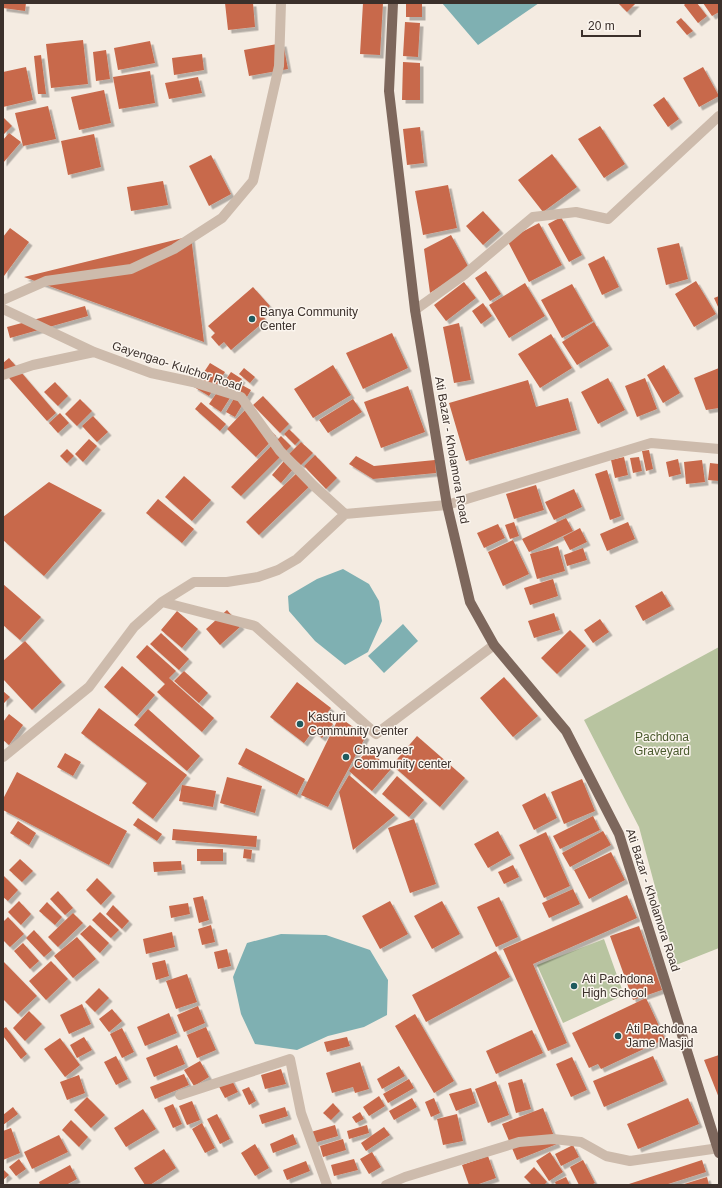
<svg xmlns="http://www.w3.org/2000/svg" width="722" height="1188" viewBox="0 0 722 1188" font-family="Helvetica,sans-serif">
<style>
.green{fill:#b8c4a0}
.water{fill:#7fb0b2}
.building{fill:#c8694b;filter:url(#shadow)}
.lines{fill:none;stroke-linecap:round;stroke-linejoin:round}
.minor{stroke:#cdbbac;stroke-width:10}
.major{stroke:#7d675c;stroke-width:10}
.poi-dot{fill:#1f5a5e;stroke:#fbf5ee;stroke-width:1.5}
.labels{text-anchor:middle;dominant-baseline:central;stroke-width:3;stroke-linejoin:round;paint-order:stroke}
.poi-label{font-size:12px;fill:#3b302b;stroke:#fbf5ee;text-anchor:start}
.street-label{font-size:12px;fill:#3b302b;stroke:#fbf5ee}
.park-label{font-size:12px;fill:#4a5a2e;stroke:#fbf5ee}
</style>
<defs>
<filter id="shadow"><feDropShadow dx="3.5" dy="3.5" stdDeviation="0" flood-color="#0004"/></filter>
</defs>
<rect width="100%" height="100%" fill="#f4ebe1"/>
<path class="green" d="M719,647V948L676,965L639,827L584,720Z
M604,939L624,995L563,1023L537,965Z"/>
<path class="water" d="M442,3H539L478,45Z
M343,569L369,584L379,601L382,621L368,652L345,665L315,641L289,611L288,596L317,579Z
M403,624L418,641L384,673L368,656Z
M281,934L326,935L370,950L388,980L387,1015L364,1027L328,1036L297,1050L255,1044L241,1014L233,977L247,943Z"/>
<path class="building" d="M3,3H26L25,11L3,8Z
M225,3H253L255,27L228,30Z
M363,3H383L380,55L360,54Z
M406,3H422V17H406Z
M618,3H636L627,12Z
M686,3H697L707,16L698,23L684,5Z
M703,3H719V12L712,16Z
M681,18L693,31L687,35L676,22Z
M405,22L420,23L418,57L403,56Z
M83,40L88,84L51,88L46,44Z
M150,41L155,63L118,70L114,48Z
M283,43L288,69L249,76L244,50Z
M106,50L110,79L96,81L93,52Z
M202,54L204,70L174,75L172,58Z
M41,55L46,94H38L34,56Z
M403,62L420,63V100H402Z
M26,67L33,100L3,107V72Z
M703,67L719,96L699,107L683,78Z
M150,71L155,103L119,109L113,77Z
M198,77L202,93L169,99L165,83Z
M104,90L111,123L79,130L71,97Z
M664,97L679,119L668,127L653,105Z
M48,106L56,139L23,146L15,113Z
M4,118L12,126L3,135V119Z
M600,126L625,164L604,178L578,139Z
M420,127L424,163L407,165L403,129Z
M9,133L21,142L3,163V140Z
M94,134L101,167L68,175L61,141Z
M552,154L577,187L543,212L518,180Z
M211,155L231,194L209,206L189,166Z
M163,181L168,205L131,211L127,187Z
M448,185L457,228L423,235L415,191Z
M483,211L500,230L483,245L466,226Z
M561,217L582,255L569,262L548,224Z
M539,223L562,265L529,282L507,240Z
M10,228L29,242L4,276L3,237Z
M451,235L469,268L430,293L424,249Z
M191,236L204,342L24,277Z
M679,243L688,279L666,285L657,248Z
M604,256L619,287L602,295L588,264Z
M486,271L501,294L490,301L475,278Z
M696,281L716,314L694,327L675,294Z
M464,282L476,298L446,321L434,305Z
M525,283L545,316L509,338L489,305Z
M572,284L593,321L562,338L541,300Z
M253,287L270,306L261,314L266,320L231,350L224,342L219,346L211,337L215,333L208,326Z
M719,296V309L714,298Z
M483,303L492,316L481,324L472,311Z
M85,306L88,316L10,338L7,327Z
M594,322L609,346L577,365L562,342Z
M459,323L471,380L454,383L443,327Z
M392,333L408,368L363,389L346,353Z
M551,334L572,368L540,388L518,354Z
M9,358L56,413L47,421L3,371V363Z
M210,363L225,372L209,396L194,387Z
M333,365L351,395L313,418L294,389Z
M664,365L680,393L663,403L647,375Z
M244,368L255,377L250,383L239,374Z
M719,368V408L706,410L694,378Z
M231,372L242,379L221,412L209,404Z
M608,378L625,410L598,424L581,392Z
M645,378L657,409L637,417L625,386Z
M528,380L536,407L568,398L577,430L466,461L449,403Z
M55,382L68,396L58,406L44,392Z
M242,385L251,390L235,417L226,412Z
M408,386L425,432L381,448L364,402Z
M263,396L289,424L280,433L253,405Z
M80,399L92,411L77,426L65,414Z
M353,399L362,412L328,433L319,420Z
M201,402L226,424L220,431L195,409Z
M247,408L276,436L256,457L227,429Z
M60,413L69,423L58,433L49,423Z
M93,416L108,432L97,442L82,426Z
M289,429L300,440L295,445L284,434Z
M281,436L291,446L241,496L231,487Z
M89,439L97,446L83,462L75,454Z
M301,442L313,453L301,465L289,454Z
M67,449L74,456L67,463L60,456Z
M649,450L653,469L646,471L642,451Z
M315,455L337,478L326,489L304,466Z
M356,456L374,466L435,460L436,473L373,479L349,464Z
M624,457L628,475L615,478L611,460Z
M639,457L642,471L633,473L630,458Z
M678,459L681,474L669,477L666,462Z
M702,460L705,482L686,484L684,462Z
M284,461L293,469L281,483L272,475Z
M710,463L719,464V481L708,480Z
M300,470L313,483L259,535L246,522Z
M607,470L621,516L610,520L595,474Z
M184,476L211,500L192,521L165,497Z
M49,482L102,510L44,576L3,540V517Z
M536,485L544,510L514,519L506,494Z
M574,489L582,507L554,520L545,502Z
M158,499L194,529L182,543L146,513Z
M566,518L573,531L529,552L522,539Z
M514,522L519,536L510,539L505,525Z
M628,522L635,539L607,551L600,534Z
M498,524L505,538L484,548L477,533Z
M580,528L587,542L570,550L563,537Z
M513,540L529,574L503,586L488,552Z
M558,546L565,571L537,579L530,554Z
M583,548L587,560L567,566L564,555Z
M553,579L558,596L530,605L524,588Z
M3,584L41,617L20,640L3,625Z
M662,591L671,606L643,621L635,606Z
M227,610L241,626L220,645L206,629Z
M177,611L198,629L182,648L161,630Z
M554,613L560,630L534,638L528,621Z
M600,619L609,632L593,643L584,630Z
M570,630L586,646L557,674L541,658Z
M161,633L189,659L179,670L150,644Z
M25,641L62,682L32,710L3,679V661Z
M147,645L176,671L169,678L214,718L202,732L157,692L165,684L136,657Z
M122,666L155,695L137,716L104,687Z
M184,671L208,693L199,703L174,681Z
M504,677L538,716L513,737L480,698Z
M297,682L331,708L324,717L333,724L322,738L313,731L304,743L270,717Z
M3,691L10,697L3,704Z
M99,708L187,775L153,819L132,803L147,783L81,733Z
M148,709L200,756L187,771L134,725Z
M9,714L23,725L9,745L3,740V722Z
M339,717L366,736L328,807L301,795Z
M417,736L465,778L440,807L392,765Z
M246,748L305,779L297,795L238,764Z
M368,750L391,769L372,791L349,771Z
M65,753L81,762L73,776L57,767Z
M17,772L127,831L109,865L3,810V799Z
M349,775L395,815L353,850L339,792Z
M397,776L424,800L409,817L382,794Z
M227,777L262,786L255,813L220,803Z
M582,779L595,811L564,824L551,792Z
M182,785L216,791L213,807L179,801Z
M545,793L557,818L534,830L522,805Z
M593,816L600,830L560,849L553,836Z
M138,818L162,834L157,841L133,825Z
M414,819L436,884L410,893L388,828Z
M18,821L36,833L29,845L10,833Z
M173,829L257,836L256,847L172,840Z
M498,831L511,855L488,868L474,844Z
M603,831L611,845L570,867L562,853Z
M546,832L570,886L544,898L519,845Z
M197,849H223V861H197Z
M244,849L252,850L251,859L243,858Z
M611,852L625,880L589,899L574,870Z
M20,859L33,871L22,882L9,870Z
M181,861L182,870L154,872L153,862Z
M513,865L519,877L504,884L498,872Z
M3,875L18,890L8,901L3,897Z
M97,878L112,893L101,905L86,890Z
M573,889L580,904L549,918L542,903Z
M58,891L73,908L65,915L50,899Z
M627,895L637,918L533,964L567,1043L548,1051L503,949Z
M203,896L209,920L199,923L193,898Z
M499,897L518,937L496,947L477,907Z
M19,901L31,914L21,925L8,912Z
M390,901L408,934L380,949L362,916Z
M442,901L460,934L432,949L414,916Z
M47,902L62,917L55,925L39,911Z
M188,903L190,914L171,918L169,906Z
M113,905L129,921L122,929L106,914Z
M100,912L119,930L111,938L92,920Z
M73,913L83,923L58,947L48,937Z
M8,917L24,934L10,947L3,940V922Z
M90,925L109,943L100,953L80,934Z
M211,925L215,942L202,945L198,929Z
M639,926L662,990L633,1000L610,936Z
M34,930L52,950L44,957L26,938Z
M172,932L175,947L146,954L143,939Z
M77,937L96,959L73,978L54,956Z
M23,943L39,961L30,969L14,951Z
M227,949L231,966L218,969L214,952Z
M496,951L510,977L426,1022L412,995Z
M165,960L169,976L156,980L152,963Z
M3,961L37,996L18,1014L3,999Z
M51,961L68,979L46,1000L29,981Z
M187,974L197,1002L176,1009L166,981Z
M99,988L109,998L95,1012L85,1002Z
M646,998L665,1039L601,1069L598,1064L589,1068L572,1033Z
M82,1004L91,1024L69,1034L60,1015Z
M198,1006L205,1023L184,1032L177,1015Z
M112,1009L122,1021L109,1032L99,1019Z
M29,1011L42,1024L25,1041L13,1028Z
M169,1013L177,1033L145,1046L137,1027Z
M415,1014L454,1081L434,1093L395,1026Z
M6,1027L27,1054L21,1059L3,1036V1029Z
M206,1027L216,1050L197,1058L187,1035Z
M122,1028L134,1052L122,1058L110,1034Z
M532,1030L543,1053L496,1074L486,1051Z
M84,1037L92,1050L77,1058L70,1045Z
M347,1037L350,1046L327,1052L324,1042Z
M60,1038L80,1065L65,1077L44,1049Z
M177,1045L185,1064L154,1077L146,1058Z
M719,1055V1098L704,1060Z
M116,1056L128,1079L116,1085L104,1062Z
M653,1056L664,1081L604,1107L593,1081Z
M572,1057L587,1090L571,1097L556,1064Z
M200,1061L209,1077L194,1086L184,1070Z
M360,1062L369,1089L355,1093L353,1087L332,1093L326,1073Z
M399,1066L405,1076L382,1089L377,1079Z
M281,1069L286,1084L265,1089L261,1075Z
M184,1074L189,1085L155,1099L150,1087Z
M79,1075L85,1093L67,1100L60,1082Z
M229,1075L238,1092L225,1098L216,1081Z
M409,1079L414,1088L388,1103L383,1094Z
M522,1079L531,1109L516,1113L508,1083Z
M496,1081L509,1115L488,1123L475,1089Z
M249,1087L256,1101L249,1105L242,1090Z
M471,1088L476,1103L456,1111L449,1094Z
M379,1096L385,1106L369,1116L363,1107Z
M87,1097L105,1115L91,1128L74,1110Z
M412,1098L417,1107L394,1120L389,1111Z
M434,1098L440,1113L431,1117L425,1102Z
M688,1098L699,1124L638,1149L627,1124Z
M192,1101L200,1120L187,1125L179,1106Z
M333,1103L340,1111L331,1120L323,1113Z
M173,1104L182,1124L173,1128L164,1108Z
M13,1107L18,1114L3,1125V1115Z
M285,1107L288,1116L262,1124L259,1115Z
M543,1108L557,1144L517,1160L502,1124Z
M143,1109L156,1129L126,1147L114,1128Z
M360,1112L364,1119L356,1123L352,1117Z
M217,1114L230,1139L220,1144L207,1119Z
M457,1114L463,1141L443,1145L437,1119Z
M71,1120L88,1137L79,1147L62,1130Z
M202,1123L215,1148L205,1153L192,1129Z
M335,1125L338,1136L314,1143L311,1132Z
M367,1125L369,1133L349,1139L347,1131Z
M384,1127L390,1135L366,1151L361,1143Z
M11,1128L20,1153L3,1160V1131Z
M293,1134L297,1144L273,1153L270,1144Z
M59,1135L68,1152L32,1169L24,1152Z
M343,1139L346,1150L323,1157L320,1146Z
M255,1144L269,1168L255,1176L241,1153Z
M573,1145L579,1157L561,1166L555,1154Z
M164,1149L176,1168L150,1185H145L134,1168Z
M372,1152L381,1167L369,1174L360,1159Z
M550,1152L563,1172L549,1181L536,1161Z
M488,1156L496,1178L476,1185H469L462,1165Z
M19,1159L26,1169L16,1176L9,1167Z
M354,1159L358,1170L334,1176L331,1165Z
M583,1160L595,1183L591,1185H579L570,1167Z
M702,1160L706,1172L665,1185H630L629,1184Z
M306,1161L310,1171L287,1180L283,1170Z
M70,1165L77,1179L66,1185H40L39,1182Z
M534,1167L547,1182L544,1185H532L524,1177Z
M3,1169L9,1175L3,1180Z
M566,1177L570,1185H556L555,1182Z
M707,1177L709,1185H681Z"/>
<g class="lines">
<path class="minor" d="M3,300L46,281L131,269L174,249L222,218L253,181L279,66L281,3
M3,309L94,352L151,373L193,382L241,397L280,451L314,486L345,514L447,505L651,443L719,449
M415,310L464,275L533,217L576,212L608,219L719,116
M3,375L33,365L94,352
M162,602L255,626L376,734L494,645
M3,757L89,687L134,627L162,602L194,582H227L258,577L278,570L297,559L345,514
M180,1095L290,1059L301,1113L327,1185
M386,1185L405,1177L519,1142L553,1139L581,1142L606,1156L630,1161L719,1148"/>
<path class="major" d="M393,3L389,91L415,310L447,505L470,602L494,645L566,731L619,834L719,1153"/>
</g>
<g class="poi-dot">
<circle cx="252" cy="319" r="4"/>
<circle cx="300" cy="724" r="4"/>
<circle cx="346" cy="757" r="4"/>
<circle cx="574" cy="986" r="4"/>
<circle cx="618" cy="1036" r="4"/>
</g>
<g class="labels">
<g class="poi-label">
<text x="260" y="312">Banya Community<tspan x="260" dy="14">Center</tspan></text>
<text x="308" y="717">Kasturi<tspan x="308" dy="14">Community Center</tspan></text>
<text x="354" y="750">Chayaneer<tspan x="354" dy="14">Community center</tspan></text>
<text x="582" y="979">Ati Pachdona<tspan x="582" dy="14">High School</tspan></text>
<text x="626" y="1029">Ati Pachdona<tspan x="626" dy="14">Jame Masjid</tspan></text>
</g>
<g class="street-label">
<text transform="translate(177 366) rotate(18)">Gayengao- Kulchor Road</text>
<text transform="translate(452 450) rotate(80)">Ati Bazar - Kholamora Road</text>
<text transform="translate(653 900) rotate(72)">Ati Bazar - Kholamora Road</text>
</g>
<g class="park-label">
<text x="662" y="737">Pachdona<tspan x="662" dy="14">Graveyard</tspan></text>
</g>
</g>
<rect width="722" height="1188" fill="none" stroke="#3b302b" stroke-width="8"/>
<path d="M582 30v6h58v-6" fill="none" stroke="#3b302b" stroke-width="2"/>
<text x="588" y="30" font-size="12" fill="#3b302b" stroke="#fbf5ee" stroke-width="3" paint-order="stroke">20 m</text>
</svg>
